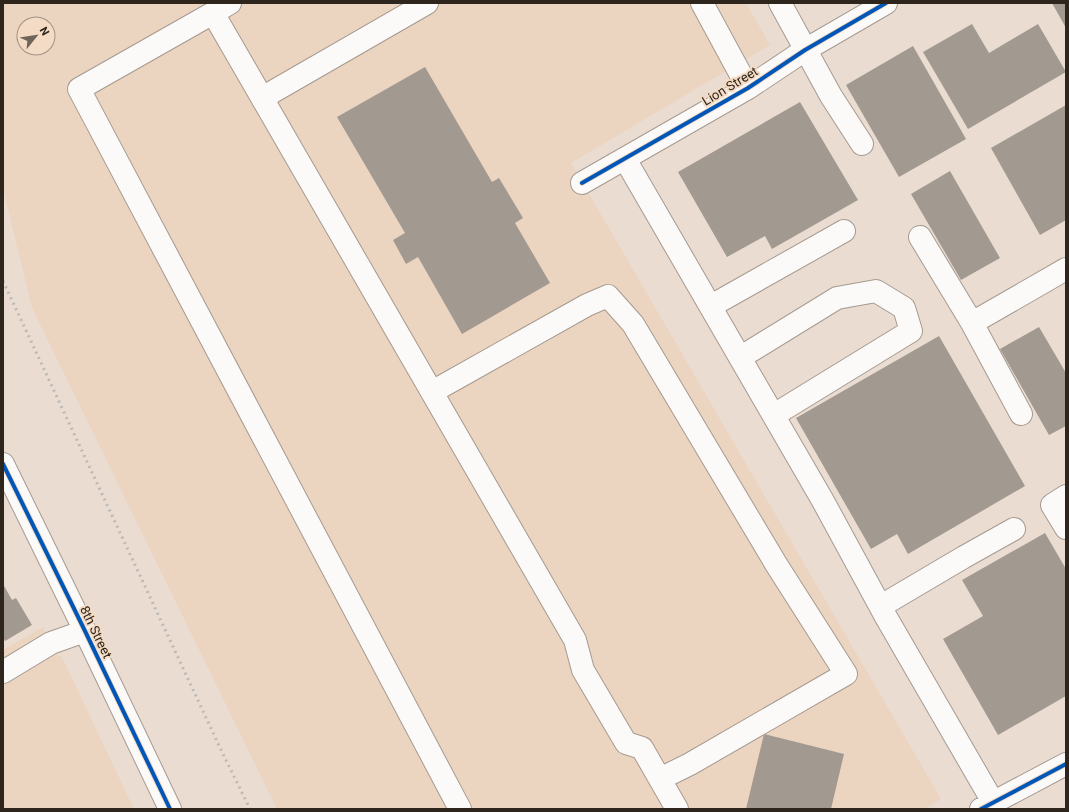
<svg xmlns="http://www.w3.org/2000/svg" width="1069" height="812" viewBox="0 0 1069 812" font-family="Roboto,sans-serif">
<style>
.built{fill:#ebd4c0;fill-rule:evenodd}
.building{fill:#a29990}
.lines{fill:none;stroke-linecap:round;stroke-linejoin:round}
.minor-casing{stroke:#a59a91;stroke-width:24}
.minor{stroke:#fcfaf8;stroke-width:22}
.rail{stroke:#bdb9b6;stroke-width:3;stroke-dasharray:2 4;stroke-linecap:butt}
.cycleway-casing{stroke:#f4dbc5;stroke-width:6}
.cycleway{stroke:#0057b8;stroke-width:4}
.labels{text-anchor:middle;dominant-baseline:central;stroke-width:4;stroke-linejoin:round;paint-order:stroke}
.street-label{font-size:13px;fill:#2e251c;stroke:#f4dbc5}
</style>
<rect width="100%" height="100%" fill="#eadcd0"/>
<path class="built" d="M3,3H746L770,45L571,163L941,799L925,809H277L32,308L3,188ZM24,24H48V48H24Z
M43,627L57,655L62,657L134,809H3V650Z"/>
<path class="building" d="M1052,3H1066V28Z
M972,24L989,53L1038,24L1066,72L968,129L923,52Z
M913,46L966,139L899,177L846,85Z
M425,67L492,182L499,178L523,218L515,223L550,283L462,334L418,257L406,264L393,240L405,233L337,117Z
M800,102L858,200L772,249L765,236L727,257L678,172Z
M1066,105V220L1040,235L991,148Z
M950,171L1000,258L961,280L911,194Z
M1039,327L1066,373V426L1049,435L1000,349Z
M939,336L1025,486L908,554L897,534L871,549L796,418Z
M1045,533L1066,569V696L998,735L943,639L983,616L962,580Z
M3,584L12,600L16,598L32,625L5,641L3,637Z
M764,734L844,754L831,809H746Z"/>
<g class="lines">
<g class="minor-casing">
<path id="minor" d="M230,3L213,13L575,640L583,670L626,743L642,748L677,809
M702,3L748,88
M780,3L831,96L862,144
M213,13L79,89L460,809
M262,98L427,3
M625,159L823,501L886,617L993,802
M582,183L748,88L805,50L886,3
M920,237L972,323L1021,414
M711,306L844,231
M972,323L1066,269
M741,357L837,298L876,291L904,308L911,331L774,415
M432,392L587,305L608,296L633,324L776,564L846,674L690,764L660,779
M3,464L85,631L170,809
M1066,496L1052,505L1066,528
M881,606L964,557L1014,529
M3,672L51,643L85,631
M981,809L1066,764"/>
</g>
<use href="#minor" class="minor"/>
<path class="rail" d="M3,281L222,752L250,809"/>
<g class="cycleway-casing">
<path id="cycleway" d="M582,183L748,88L805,50L886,3
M3,464L85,631L170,809
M981,809L1066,764"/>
</g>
<use href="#cycleway" class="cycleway"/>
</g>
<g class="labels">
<g class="street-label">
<text transform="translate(730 86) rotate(-31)">Lion Street</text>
<text transform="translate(96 632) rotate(64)">8th Street</text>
</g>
</g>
<rect width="1069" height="812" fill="none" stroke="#2e251c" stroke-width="8"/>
<g transform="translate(36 36) rotate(60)"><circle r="19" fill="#f4dbc5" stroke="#a59281"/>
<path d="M0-3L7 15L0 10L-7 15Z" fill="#70655b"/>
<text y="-6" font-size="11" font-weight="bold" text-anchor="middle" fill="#2e251c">N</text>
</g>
</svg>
